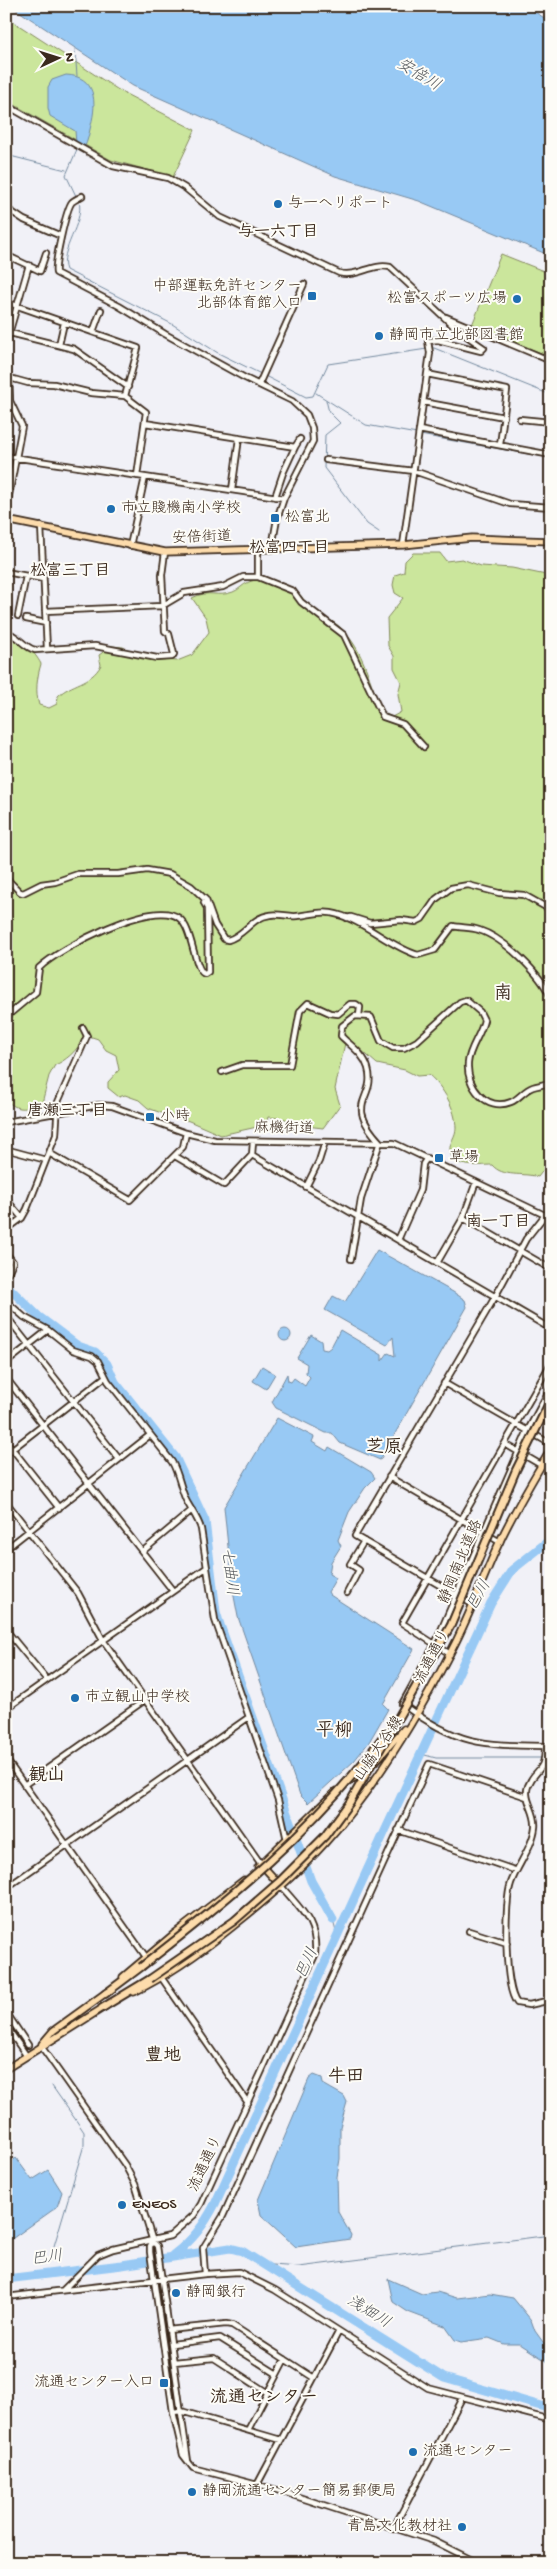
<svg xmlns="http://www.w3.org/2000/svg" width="557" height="2569" viewBox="0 0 557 2569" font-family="'Gochi Hand','Klee One',sans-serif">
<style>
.green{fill:#cbe69c;stroke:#83885d}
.water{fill:#98c9f4;stroke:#73899e}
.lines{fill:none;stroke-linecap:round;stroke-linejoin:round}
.stream{stroke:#73899e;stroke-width:1}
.river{stroke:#98c9f4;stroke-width:9}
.minor-casing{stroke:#3b2a1e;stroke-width:8}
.major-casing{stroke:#3b2a1e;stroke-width:9}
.highway-casing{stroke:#3b2a1e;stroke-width:10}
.minor{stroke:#fdfcf7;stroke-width:4.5}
.major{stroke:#fddcac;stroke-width:5.5}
.highway{stroke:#fddcac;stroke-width:6}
.highway-bridge-casing{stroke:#3b2a1e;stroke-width:10;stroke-linecap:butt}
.highway-bridge{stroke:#fddcac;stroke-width:6}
.poi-dot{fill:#1f6fb2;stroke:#fdfcf7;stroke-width:2}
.labels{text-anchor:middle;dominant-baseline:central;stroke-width:4;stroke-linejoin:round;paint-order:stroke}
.poi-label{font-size:15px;fill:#3b2a1e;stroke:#fdfcf7;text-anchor:start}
.street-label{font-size:15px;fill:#3b2a1e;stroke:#fdfcf7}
.water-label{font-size:16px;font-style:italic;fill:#575a5e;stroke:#fdfcf7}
.neighbourhood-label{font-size:16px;font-weight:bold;fill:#3b2a1e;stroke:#fdfcf7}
.quarter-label{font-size:18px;font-weight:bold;fill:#3b2a1e;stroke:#fdfcf7}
</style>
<rect width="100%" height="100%" fill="#f1f1f7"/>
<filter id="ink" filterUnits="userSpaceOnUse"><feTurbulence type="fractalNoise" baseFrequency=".02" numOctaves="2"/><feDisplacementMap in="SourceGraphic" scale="10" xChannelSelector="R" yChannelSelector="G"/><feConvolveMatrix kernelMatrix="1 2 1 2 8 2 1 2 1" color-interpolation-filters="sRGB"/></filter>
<g filter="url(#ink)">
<path class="green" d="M6,17L120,91L195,130L173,177L111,160L6,100Z
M501,254L551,274V357L472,325Z
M413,553H440L446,561L462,559L481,566L512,568L551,576V1166L548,1164L538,1177C523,1172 503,1178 492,1165C479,1165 452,1170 450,1150C449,1143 456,1136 456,1128C456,1109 443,1087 429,1075L417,1076L405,1070L377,1064L351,1041L345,1043L335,1089L340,1105L323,1128L289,1124L286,1119L268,1117L266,1125L221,1135L189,1121L164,1114L148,1108L139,1100L125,1095L119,1097L108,1088V1082L119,1070L116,1055L106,1050L98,1039L92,1037L82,1040C77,1051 65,1061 55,1065L49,1076L42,1103C28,1109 18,1112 6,1100V638C20,637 35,652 41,664C37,677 35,692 39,705L49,708L57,704L58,696C71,683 91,684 101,665L99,655L112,646L123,647L141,658L177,661L192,655L209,632L206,618L192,598C209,589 217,598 233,592C239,590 243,584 249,582C265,575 292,584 302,597C304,600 305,604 308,607C313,613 331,619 340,627C365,651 369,682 382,712L392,717L401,712L398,694L401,682L394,668V656L388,646L387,618L403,598L395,593L393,585L395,575L404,572L405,561Z"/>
<path class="water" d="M11,6H525L551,22V256L419,201L335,176L133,86Z
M66,75C96,76 97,102 91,125C89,133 88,141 84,148L76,143L75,131L50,116L48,108V87L52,80Z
M377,1250L453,1292L465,1300L467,1307L380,1460L340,1443L332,1433H326L276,1408L272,1402L287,1374L288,1381L291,1382L294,1378L305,1386L310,1377L306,1373L307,1364L297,1358L311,1335L321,1341L322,1349L327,1350L331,1347L340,1330L382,1355V1361L388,1353L395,1356L393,1337L387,1345L325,1310L333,1296L345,1302Z
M279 1335a6 6 0 1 1 12 0a6 6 0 1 1-12 0Z
M262,1366L275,1374L266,1389L253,1381Z
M277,1418L314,1437L312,1442L327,1451L329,1447L371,1472L375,1478L365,1488L349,1512L338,1540L341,1546L331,1562L329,1574L336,1578L328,1592L330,1595L414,1649L383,1704L388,1709L369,1742L354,1761L308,1803L300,1795L238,1617L232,1586L224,1507Z
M314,2075L322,2078L323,2084L344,2096L347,2102L340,2127V2159L337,2177L338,2212L351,2235L350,2239L296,2247L261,2215L258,2200L309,2079Z
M16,2158L32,2180L48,2170L62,2192L57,2207L6,2243V2165Z
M388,2279L422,2294L437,2292L457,2298L490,2294L513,2298L531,2320L535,2331L543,2342L551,2347V2364L520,2344H504L489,2338L461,2342L455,2340L445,2326L408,2312L393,2302Z"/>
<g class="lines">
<path class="stream" d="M75,48L77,76
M6,155L66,170
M77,198L66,175L78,147
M79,201C85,223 58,251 66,270L172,324L218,353L261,374
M431,348H434L551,395
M265,376L306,397L313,396L328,364L427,349
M316,393L366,425L417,434
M326,400L329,412L340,423L325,435L324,468L367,524L379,532
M420,435L551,458
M421,1754L436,1758H543
M333,1920L336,1932L335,1940
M6,2022L22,2045
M52,2086L80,2126L84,2132V2145L54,2246
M259,2264L299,2267L551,2235"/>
<path class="river" d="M6,1285L38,1316L78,1346L95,1352L107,1364L115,1382L175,1457L205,1521L216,1612L220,1625L311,1881L333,1920
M173,2255C193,2240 204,2225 215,2204L385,1831L491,1603L512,1570L551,1539
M6,2279L122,2265L230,2248L242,2251L444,2378L551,2409"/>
<g class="minor-casing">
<path id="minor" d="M6,105L113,166L168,178L185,188L220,217L339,273C357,278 372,263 390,267L458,330L484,348L481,351L438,340L428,341L430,353L403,545
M6,179L8,185L6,191
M82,196C79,198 74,200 72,202C66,209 54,265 56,273L119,306L165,334L245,378L292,401L307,415L312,428L313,441L284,498L277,519L272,547
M6,208L24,220L61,236
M6,255L40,271L46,253
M6,302L138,348L125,396L91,393L54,384L28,383L6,377
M446,317L551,361
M6,332L74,349L128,387
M93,332L101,310
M6,344L29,265
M59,345L64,323
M427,374L507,390L500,445
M259,384L304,284
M125,396L146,412L137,476
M423,402L504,417
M520,419L551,422
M145,423L295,447L300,439
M419,430L551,455
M6,456L284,498
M326,460L414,471L510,504L551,507
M232,490L239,438
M275,497L283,473L295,447
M6,511L22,426L10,401L9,378
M41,526L47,649
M130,546L145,477
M258,548V577L293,591L301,602L344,635L383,717L403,724L424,747
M6,572L43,579
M45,611L162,606L184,593L223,587L243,577H258
M18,616L26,576
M26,619L46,623
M6,632C18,635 23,647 35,650L95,646L157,658L172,657L174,654L169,634L165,631L162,575L165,552
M6,878L20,892L23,893L41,884L55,882L78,874H118L147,870L170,874L191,886L206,900L215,925L224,939L228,940C244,936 252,917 270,915C279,913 288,917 297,916C309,915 319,911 331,913C362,918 388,946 418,955L435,950L453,926C461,928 471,927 479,930C504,938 541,974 551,998
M347,918L351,917L370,923L401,920L416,922L422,919L436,899L451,888L468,885L499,893L524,895L551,910
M6,1017L36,992L39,968C60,948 153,898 179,918C193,928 194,972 205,974L208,972L207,908L204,903
M222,1072L242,1065H290L300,1011L308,1003L330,1013L338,1014L350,1004H356L360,1007L359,1016
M6,1122L99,1105L112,1106L186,1133L215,1140L394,1143L551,1218
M6,1152L9,1150L46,1160
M49,1153L130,1200L183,1147L186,1133
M252,1155L253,1142
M175,1156L224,1185L252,1155L551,1329
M306,1187L319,1161L325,1142
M6,1199L22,1218
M463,1218L551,1269
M6,1230L22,1218L27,1209L56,1135L58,1102L87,1036L83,1028
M398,1240L420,1190L423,1164L427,1158
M6,1253L13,1262L6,1277
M351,1259L361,1199L380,1142C342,1101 377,1100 368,1068C364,1054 351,1046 341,1036L342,1026L355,1016L371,1017L381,1041L393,1048H404L417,1041L460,1002L466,1000L480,1012L484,1020C481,1035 469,1048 468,1063C466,1086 486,1112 511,1102C519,1099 524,1090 533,1087C539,1085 545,1085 551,1082
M437,1263L463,1218L476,1182
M6,1301L24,1317L48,1330L73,1350L92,1356L98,1361L108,1381L172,1462C179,1474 180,1487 186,1500C191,1510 198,1518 201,1529L215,1620L278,1800L287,1840
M6,1316L119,1459
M6,1363L48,1330
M6,1378L173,1591
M444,1383L551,1444
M551,1387L528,1430L435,1644L402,1704C459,1746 482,1745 551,1746
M6,1441L59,1508
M505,1444L541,1465
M6,1454L105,1377
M389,1477L500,1542
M6,1502L78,1593L103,1640L261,1864
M6,1549L150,1435
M143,1551L192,1510
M347,1593L359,1570L350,1564L364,1541
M472,1604L355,1536L495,1297L526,1239L545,1215
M6,1630L47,1680
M450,1654L402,1623L551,1363
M6,1709L206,1568
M545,1746C545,1775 536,1766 528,1786C523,1800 537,1812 535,1827C533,1846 518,1864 511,1883C504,1902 504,1988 517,2003L529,2005L551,2000
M6,1759L146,1957
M24,1785L145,1700
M398,1830L517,1871
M6,1888L249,1717
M469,1931L507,1943
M161,1977L248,2103
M6,2012L28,2045
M6,2026L26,2055
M41,2046L125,2165L135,2184L153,2242L157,2246L188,2461
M153,2242L150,2246V2252L173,2412L183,2455L193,2468L277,2490L434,2541L478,2563
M205,2274L203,2248L223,2216L429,1764L527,1797
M63,2290L98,2255L113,2249L170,2236L194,2215L201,2204L315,1955C318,1922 301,1910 281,1886
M6,2297L205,2274L239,2272L275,2290L428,2388L551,2420
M168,2330L226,2324L232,2325L314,2378
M172,2344L220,2338L277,2374
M174,2362L214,2358L268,2393
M173,2412L181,2411L281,2440
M248,2430L285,2359
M257,2485L339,2331
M393,2529L462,2398"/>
</g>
<g class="major-casing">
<path id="major" d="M6,520L165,552L403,545L472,538L551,541
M375,1762L404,1729
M347,1783L368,1768
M261,1864L280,1885
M258,1867L336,1791
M123,1977L174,1934L244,1880
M134,1992C169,1975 201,1952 232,1927C264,1902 296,1875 324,1844C374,1789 415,1721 449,1655C469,1619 482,1579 500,1541C515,1509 533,1479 551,1449
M42,2044L53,2031L107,1992
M6,2069L106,2006"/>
</g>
<g class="highway-casing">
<path id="highway" d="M105,1994L141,1967
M102,2008L150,1979"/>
</g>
<use href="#minor" class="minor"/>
<use href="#major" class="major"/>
<use href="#highway" class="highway"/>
<g class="highway-bridge-casing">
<path id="highway-bridge" d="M141,1967C229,1899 315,1829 382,1738
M150,1979L234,1921L280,1881L325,1836L350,1802L451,1625L516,1470L551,1399"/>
</g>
<use href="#highway-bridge" class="highway-bridge"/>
</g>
</g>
<g class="poi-dot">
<circle cx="278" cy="204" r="5"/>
<rect x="307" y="291" width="10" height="10" rx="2.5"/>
<circle cx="517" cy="299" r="5"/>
<circle cx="379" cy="336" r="5"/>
<circle cx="111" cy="509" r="5"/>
<rect x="270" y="513" width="10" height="10" rx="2.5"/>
<rect x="145" y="1112" width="10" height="10" rx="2.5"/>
<rect x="434" y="1153" width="10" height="10" rx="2.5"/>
<circle cx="75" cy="1698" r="5"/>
<circle cx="122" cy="2205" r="5"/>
<circle cx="176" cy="2293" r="5"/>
<rect x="159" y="2378" width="10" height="10" rx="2.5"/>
<circle cx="413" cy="2452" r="5"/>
<circle cx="192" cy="2492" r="5"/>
<circle cx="462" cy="2527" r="5"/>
</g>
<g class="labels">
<g class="poi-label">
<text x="288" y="204">与一ヘリポート</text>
<text x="302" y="287" text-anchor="end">中部運転免許センター<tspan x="302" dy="17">北部体育館入口</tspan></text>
<text x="507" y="299" text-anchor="end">松富スポーツ広場</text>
<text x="389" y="336">静岡市立北部図書館</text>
<text x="121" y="509">市立賤機南小学校</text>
<text x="285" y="518">松富北</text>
<text x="160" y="1117">小時</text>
<text x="449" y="1158">草場</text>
<text x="85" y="1698">市立観山中学校</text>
<text x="132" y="2205">ENEOS</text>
<text x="186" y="2293">静岡銀行</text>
<text x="154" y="2383" text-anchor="end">流通センター入口</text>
<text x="423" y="2452">流通センター</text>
<text x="202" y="2492">静岡流通センター簡易郵便局</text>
<text x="452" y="2527" text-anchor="end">青島文化教材社</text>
</g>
<g class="street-label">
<text transform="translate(202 538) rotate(-2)">安倍街道</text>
<text transform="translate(284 1129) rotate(1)">麻機街道</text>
<text transform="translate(461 1562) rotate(-67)">静岡南北道路</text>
<text transform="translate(433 1657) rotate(-63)">流通通り</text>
<text transform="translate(379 1749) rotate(-56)">山脇大谷線</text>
<text transform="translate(206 2164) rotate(-65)">流通通り</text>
</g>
<g class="water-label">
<text transform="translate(418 76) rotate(31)">安倍川</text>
<text transform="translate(228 1572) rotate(83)">七曲川</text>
<text transform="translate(480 1596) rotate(-60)">巴川</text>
<text transform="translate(308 1964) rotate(-65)">巴川</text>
<text transform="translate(47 2259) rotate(-7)">巴川</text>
<text transform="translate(368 2313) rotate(32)">浅畑川</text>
</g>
<g class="neighbourhood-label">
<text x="278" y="233">与一六丁目</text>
<text x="289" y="549">松富四丁目</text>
<text x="70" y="572">松富三丁目</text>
<text x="67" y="1112">唐瀬三丁目</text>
<text x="498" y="1223">南一丁目</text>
</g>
<g class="quarter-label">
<text x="503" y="994">南</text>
<text x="384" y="1448">芝原</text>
<text x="334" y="1731">平柳</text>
<text x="47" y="1776">観山</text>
<text x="163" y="2056">豊地</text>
<text x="346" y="2077">牛田</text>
<text x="264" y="2398">流通センター</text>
</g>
</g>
<rect width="557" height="2569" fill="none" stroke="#fdfcf7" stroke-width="25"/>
<rect x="12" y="12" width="532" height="2544" fill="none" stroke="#3b2a1e" stroke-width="2" filter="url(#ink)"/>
<g transform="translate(58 58) rotate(86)" stroke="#fdfcf7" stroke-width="4" paint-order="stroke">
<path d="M0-4L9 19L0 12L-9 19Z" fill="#3b2a1e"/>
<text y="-8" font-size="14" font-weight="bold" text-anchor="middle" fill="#3b2a1e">N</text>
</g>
</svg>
